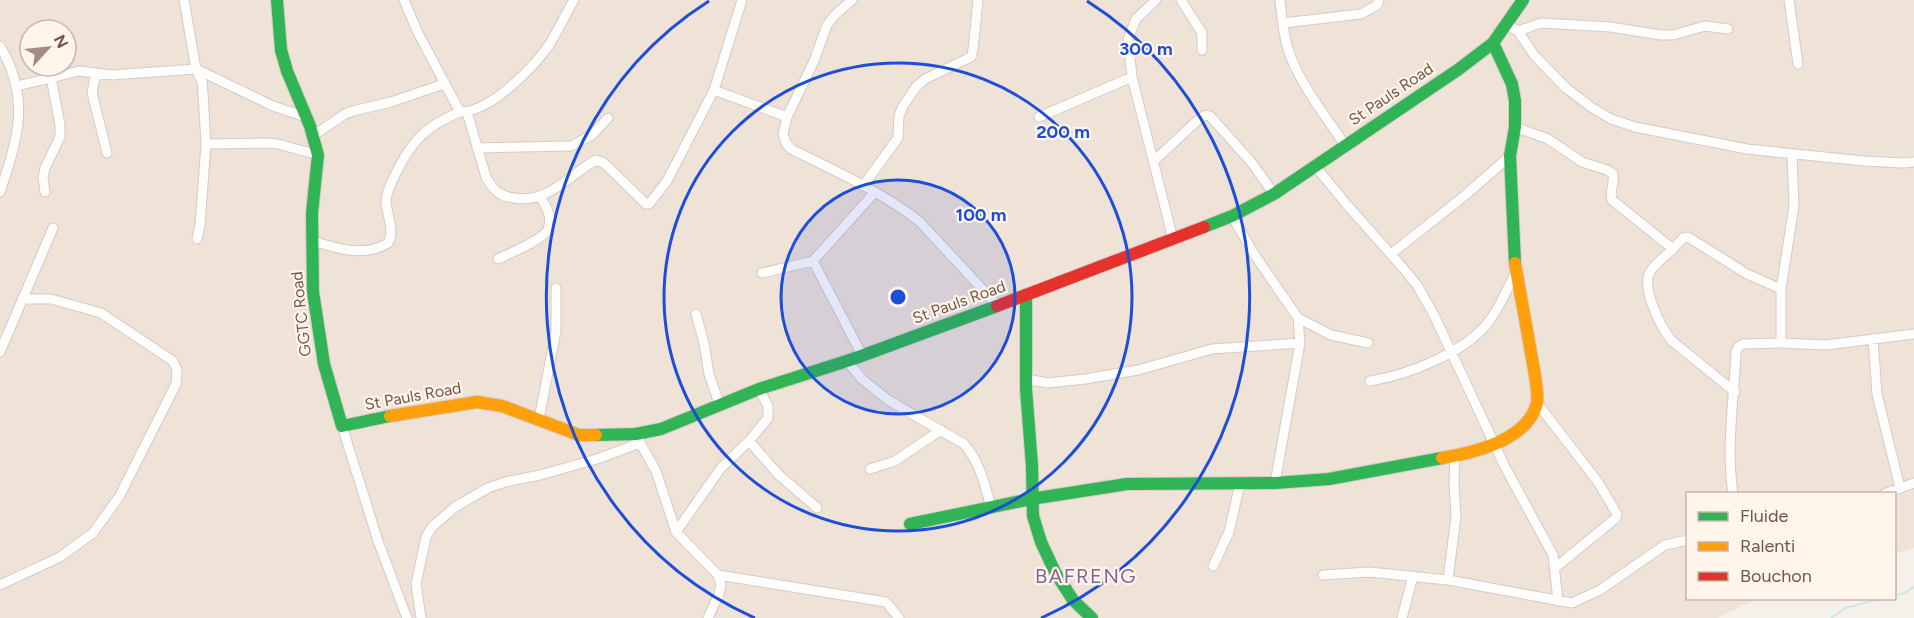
<svg xmlns="http://www.w3.org/2000/svg" width="1914" height="618" viewBox="0 0 1914 618" font-family="Figtree,sans-serif">
<style>
.residential{fill:#efe2d7;fill-rule:evenodd}
.lines{fill:none;stroke-linecap:round;stroke-linejoin:round}
.stream{stroke:#cbe7e6;stroke-width:2}
.street-casing{stroke:#d4cbc6;stroke-width:11}
.fast-casing{stroke:#d5cbc6;stroke-width:14}
.slow-casing{stroke:#d5cbc6;stroke-width:14}
.jam-casing{stroke:#d5cbc6;stroke-width:14}
.street{stroke:#fefdfc;stroke-width:9}
.fast{stroke:#30b455;stroke-width:12}
.slow{stroke:#ff9f0a;stroke-width:12}
.jam{stroke:#e5322d;stroke-width:12}
.ring{fill:none;stroke:#1d4ed8;stroke-width:3}
.labels{text-anchor:middle;dominant-baseline:central;stroke-width:4.5;stroke-linejoin:round;paint-order:stroke}
.street-label{font-size:16px;fill:#74554a;stroke:#fff5ea}
.quarter-label{font-size:20px;letter-spacing:1.5px;fill:#826597;stroke:#fff5ea}
.centre{fill:#1d4ed8;stroke:#fff5ea;stroke-width:3}
.ring-label{font-size:18px;text-anchor:middle;font-weight:bold;fill:#1d4ed8;stroke:#fff5ea;stroke-width:4.5;stroke-linejoin:round;paint-order:stroke}
</style>
<rect width="100%" height="100%" fill="#f6f0ea"/>
<path class="residential" d="M0,0H1914V548L1895,554L1894,494H1688V598L1756,599L1717,618H0ZM30,30H66V66H30Z"/>
<g class="lines">
<path class="stream" d="M1894,596L1904,593L1914,587
M1831,618L1845,608L1883,598"/>
<g class="street-casing">
<path id="street" d="M184,0L196,69L202,82L203,93L206,144L200,225L197,239
M852,0L835,15L827,25L814,61L787,117L783,134L786,143L791,149C835,171 880,191 919,221L998,306
M1156,0L1136,19L1128,39L1132,77L1173,239
M1181,0L1202,33V50
M1280,0C1282,17 1283,35 1289,52C1300,84 1326,117 1345,145
M1789,0L1798,64
M1283,23L1361,14L1377,5L1379,0
M1506,24L1518,31L1534,55L1566,88L1591,107L1611,119L1635,127L1747,149L1864,161L1904,163L1914,162
M1518,31L1541,23L1610,27L1661,35H1673L1705,26L1728,29
M0,46C31,98 18,138 0,192
M96,73L92,93L107,153
M17,86L79,71L112,75L196,69L273,106L306,117
M714,90L787,117
M462,112C492,110 533,68 549,45C558,31 565,15 574,0
M467,112L486,177C493,190 499,196 514,198C548,204 569,175 596,160L604,163L646,204H649L667,181L714,90L742,0
M1039,117L1132,77
M1515,127L1548,139L1582,162L1607,170L1613,174C1615,183 1609,191 1612,200L1673,249L1683,238L1688,237L1747,274L1781,289
M314,135L345,114L353,111L391,102L444,84
M206,144L266,143L278,144L318,155
M477,148L571,146L592,135L608,118
M1154,161L1200,118L1206,115L1210,116L1252,163L1274,194
M1315,166L1348,206L1403,268L1417,285L1434,315L1505,467L1553,555L1558,601
M863,186L898,138L899,116L903,106L916,87L925,79L971,57L973,50L978,0
M45,192L43,177L45,168L60,137V125L51,77
M1232,216L1254,254L1298,318L1300,343L1275,483
M312,241C337,248 364,258 388,243C395,233 387,214 386,202C386,192 391,184 395,175C411,142 425,126 460,112L418,33L404,0
M1673,249C1666,256 1655,263 1650,272C1641,288 1661,328 1672,341L1735,392
M1391,254L1463,197L1510,156
M498,259C508,254 545,239 548,229C553,217 546,206 540,197
M813,261L862,355
M762,273L813,261L875,192
M696,314L704,343L709,374L720,406
M1298,318L1331,335L1368,343
M1873,339L1877,394L1900,488
M1781,343V289L1794,206L1792,155
M0,352L53,228
M846,360L862,379L888,400L964,444C980,462 985,485 991,507
M1026,379L1048,383L1085,379L1138,370L1212,349L1300,343
M1370,381C1408,375 1467,352 1490,320C1501,305 1508,287 1517,270
M1537,403L1598,482L1617,514L1616,518L1555,568
M539,419L556,331V288
M342,426L378,541L407,618
M638,439L656,471L676,532L718,575L721,585L719,594L708,618
M749,441L778,474L817,508
M870,469L895,461L941,430
M1733,494C1726,447 1734,399 1736,352L1738,347L1743,344L1781,343L1826,345L1914,334
M1884,494L1914,483
M676,532L721,468L749,441L768,418V406L759,389
M1213,566L1229,532L1240,484
M718,575L886,602L899,618
M1323,575L1369,572L1448,580L1572,603L1600,590L1665,545L1688,540
M1448,580L1456,516L1454,483L1455,456
M0,585L60,557L93,533L119,497L176,384L177,370L173,361L101,313L51,299H22
M421,618L416,584L426,537L432,527L455,507L488,488L505,482L540,475L597,459L640,443
M1402,618L1413,576"/>
</g>
<g class="fast-casing">
<path id="fast" d="M277,0L281,50L287,71L310,126L318,155L312,213L313,292L324,364L342,426L390,416
M1493,43L1512,84L1515,101V127L1510,156L1515,263
M1204,227L1232,216L1274,194L1459,69L1493,43L1523,0
M1026,295V389L1032,466L1033,516L1041,542L1055,572L1073,600L1092,618
M596,435L636,434L661,429L759,389L853,359L997,306
M910,524L1031,499L1127,484L1275,483L1329,479L1442,458"/>
</g>
<g class="slow-casing">
<path id="slow" d="M390,416L477,402L502,406L579,435H596
M1442,458C1473,453 1528,440 1537,403C1539,392 1533,365 1531,353C1526,323 1520,293 1515,263"/>
</g>
<g class="jam-casing">
<path id="jam" d="M997,306L1204,227"/>
</g>
<use href="#street" class="street"/>
<use href="#fast" class="fast"/>
<use href="#slow" class="slow"/>
<use href="#jam" class="jam"/>
</g>
<circle cx="898" cy="297" r="117" fill="#1d4ed8" fill-opacity=".12"/>
<g class="ring">
<circle cx="898" cy="297" r="117"/>
<circle cx="898" cy="297" r="234"/>
<path d="M755 618A351 351 0 0 1 709 1M1087 1A351 351 0 0 1 1041 618"/>
</g>
<g class="labels">
<g class="street-label">
<text transform="translate(1391 94) rotate(-34)">St Pauls Road</text>
<text transform="translate(959 302) rotate(-20)">St Pauls Road</text>
<text transform="translate(301 314) rotate(-96)">GGTC Road</text>
<text transform="translate(413 396) rotate(-10)">St Pauls Road</text>
</g>
<g class="quarter-label">
<text x="1086" y="576">BAFRENG</text>
</g>
</g>
<circle cx="898" cy="297" r="9" class="centre"/>
<g class="ring-label">
<text x="1146" y="55">300 m</text>
<text x="1063" y="138">200 m</text>
<text x="981" y="221">100 m</text>
</g>
<rect x="1686" y="492" width="210" height="108" fill="#fff5ea" stroke="#c7b5aa" stroke-width="1.5"/>
<rect x="1698" y="512" width="30" height="9" fill="#30b455" stroke="#c7b5aa" stroke-width="1.5"/>
<text x="1740" y="522" font-size="18" fill="#74554a">Fluide</text>
<rect x="1698" y="542" width="30" height="9" fill="#ff9f0a" stroke="#c7b5aa" stroke-width="1.5"/>
<text x="1740" y="552" font-size="18" fill="#74554a">Ralenti</text>
<rect x="1698" y="572" width="30" height="9" fill="#e5322d" stroke="#c7b5aa" stroke-width="1.5"/>
<text x="1740" y="582" font-size="18" fill="#74554a">Bouchon</text>
<g transform="translate(48 48) rotate(63)"><circle r="28" fill="#fff5ea" stroke="#c7b5aa" stroke-width="1.5"/>
<path d="M0-4.5L10 22L0 15L-10 22Z" fill="#a28b82"/>
<text y="-9" font-size="16" font-weight="bold" text-anchor="middle" fill="#74554a">N</text>
</g>
</svg>
